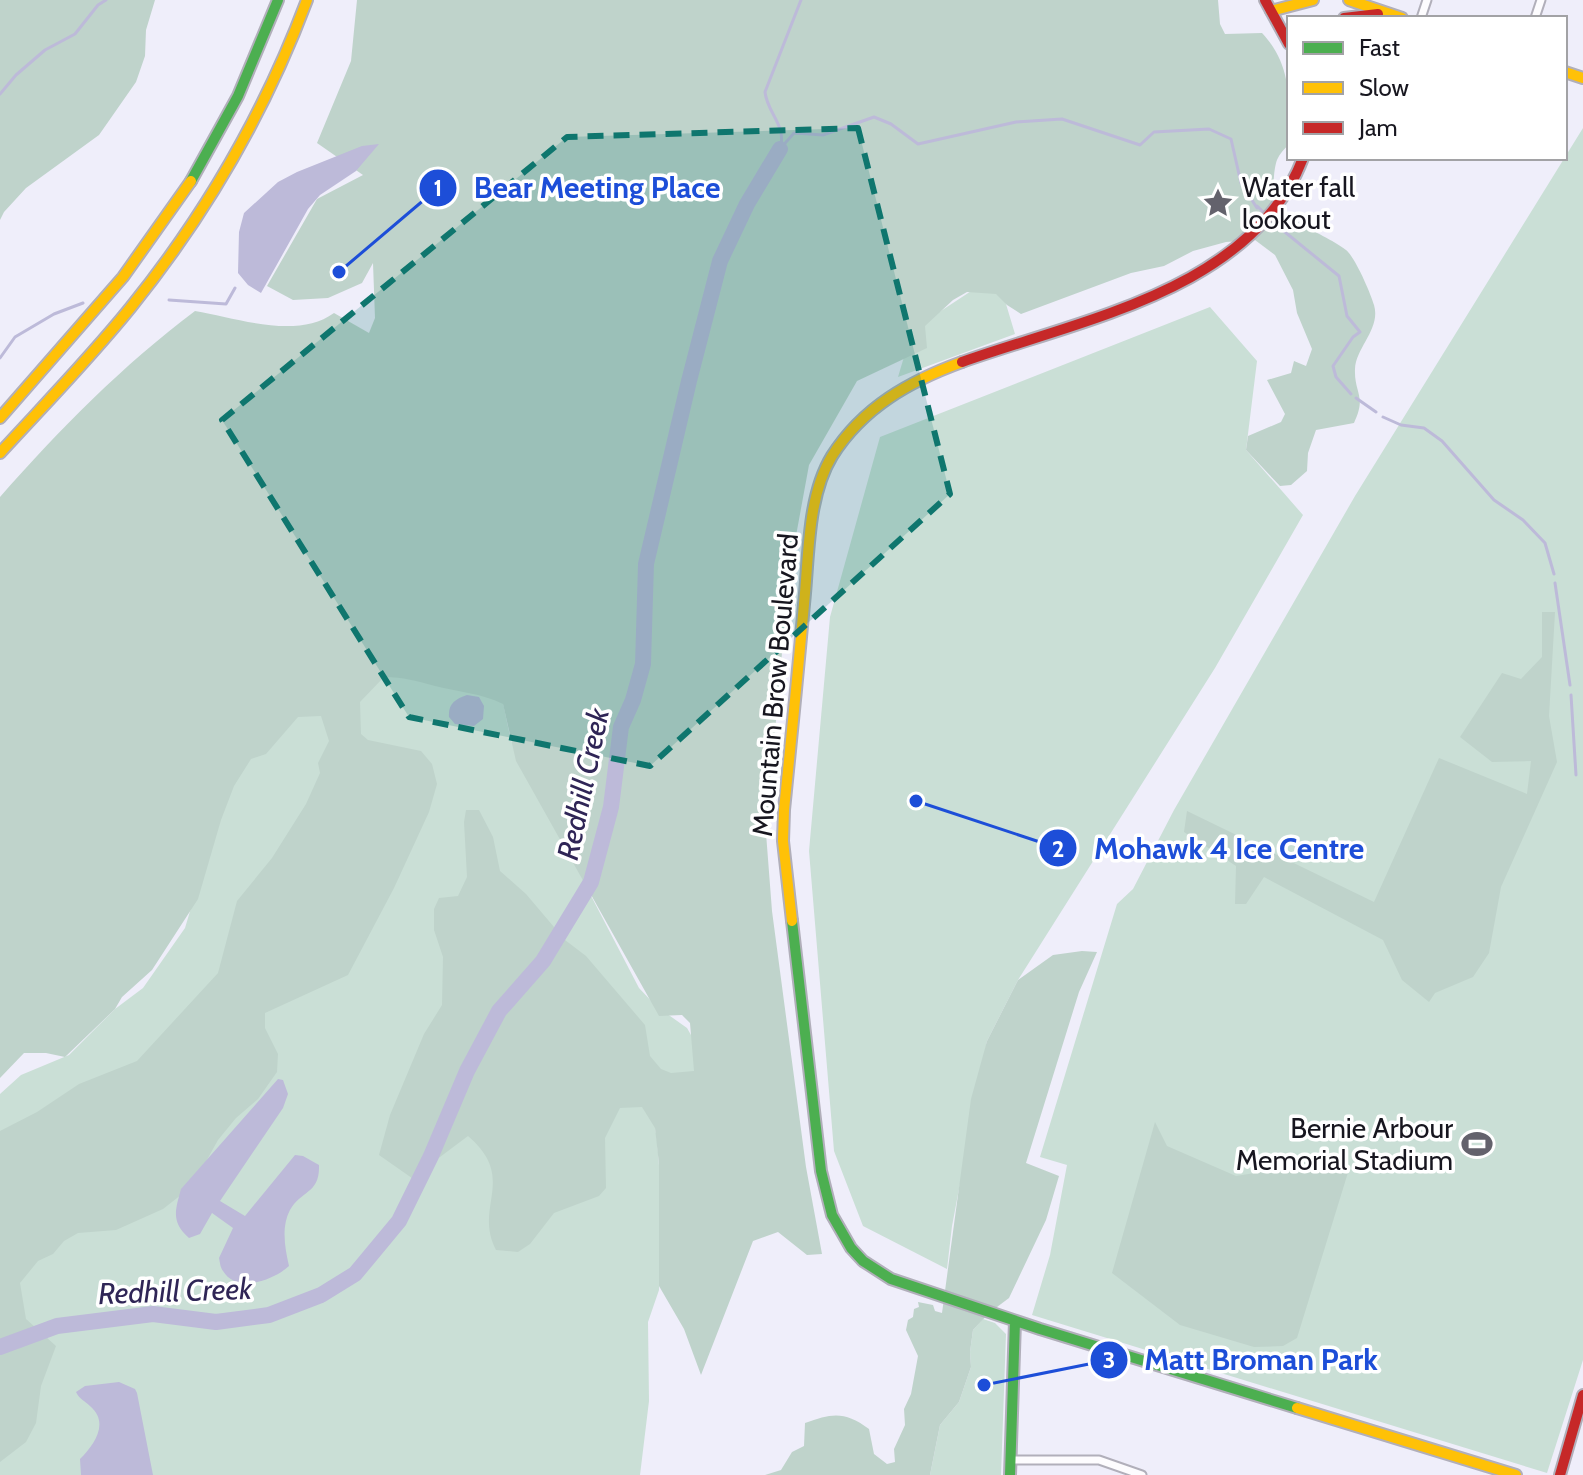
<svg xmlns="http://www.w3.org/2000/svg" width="1583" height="1475" viewBox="0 0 1583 1475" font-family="Cabin,sans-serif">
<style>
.green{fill:#cadfd6}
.forest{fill:#bfd3cb}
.water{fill:#bdbad9}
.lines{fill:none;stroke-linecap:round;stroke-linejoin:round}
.stream{stroke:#bdbad9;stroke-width:3}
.river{stroke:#bdbad9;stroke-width:16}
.street-casing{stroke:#b1afba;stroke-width:11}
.fast-casing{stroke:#b1afba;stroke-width:14}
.slow-casing{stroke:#b1afba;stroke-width:14}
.jam-casing{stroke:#b1afba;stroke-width:14}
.street{stroke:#fdfcfe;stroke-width:7}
.fast{stroke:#4caf50;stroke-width:10}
.slow{stroke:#ffc107;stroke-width:10}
.jam{stroke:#c62828;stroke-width:10}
.marked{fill:#0f766e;fill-opacity:0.2;stroke:#0f766e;stroke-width:6;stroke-dasharray:16 10;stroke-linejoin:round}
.labels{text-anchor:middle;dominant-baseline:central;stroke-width:7;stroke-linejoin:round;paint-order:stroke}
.poi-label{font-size:28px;fill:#17161f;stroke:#fff;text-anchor:start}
.street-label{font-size:28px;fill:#17161f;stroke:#fff}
.water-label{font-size:30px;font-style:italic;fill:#2f2556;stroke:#fff}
.leader{fill:none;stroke:#1d4ed8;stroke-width:3}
.callout-dot{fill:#1d4ed8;stroke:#fff;stroke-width:3}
.mark-label{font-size:24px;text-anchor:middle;font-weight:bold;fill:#fff}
.callout-label{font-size:30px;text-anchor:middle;font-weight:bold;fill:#1d4ed8;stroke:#fff;stroke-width:7;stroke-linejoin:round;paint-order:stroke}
</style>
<rect width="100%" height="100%" fill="#efeefa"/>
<path class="green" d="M1583,128V1360L1547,1473L1032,1315L1050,1255L1067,1165L1040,1157L1117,904L1133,889L1174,810L1355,496Z
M997,274L1015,334L898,377L912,330Z
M1210,307L1257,361L1246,450L1303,515L1215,668L1018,980L987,1041L952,1226L947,1269L863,1226L834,1151L809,851L830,617L880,437Z
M392,676C434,680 464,685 503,703L511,741L545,795L569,842L588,890L639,988L656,1006L687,1028L699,1049L698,1093L653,1114L657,1140L662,1203L659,1290L648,1322L649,1401L640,1475H0V1094L21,1075L69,1055L115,1009L143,988L185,928L217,821L250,739L368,677Z
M983,1319L995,1323L1006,1334L1001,1475H930L940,1425L959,1402L971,1367L970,1352L973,1330Z"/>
<path class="forest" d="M0,0H155L146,30L145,56L136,82L99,135L26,188L4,212L0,220Z
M357,0H1218L1220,24L1225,34L1262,33C1293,66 1289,103 1289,144C1277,157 1276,159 1274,176C1269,221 1318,228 1346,250C1355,257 1371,294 1374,305C1381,329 1356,347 1355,369C1354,393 1367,396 1354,423L1316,430L1308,453L1307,471L1291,485L1280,486L1246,450L1248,436L1281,422L1285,414L1267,380L1291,373L1294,361L1306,366L1312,349L1297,313L1293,290L1275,255L1255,240L1226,242L1193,251L1164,266L1131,273L1021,314L1007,305L996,294L967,292L953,300L925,326L927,348L857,381L809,465L789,574L766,833L772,911L806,1167L822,1254L807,1255L778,1232L753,1241L701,1375L684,1329L659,1286V1164L655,1128L642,1107L620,1108L605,1138L606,1188L599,1196L554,1213L530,1244L518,1252L496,1250C473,1206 518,1179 468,1136L432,1163L419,1183L379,1155L390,1115L424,1034L442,1005L443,957L434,930V909L439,898L458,896L467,877L464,822L466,810H479L493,837L500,871L526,894L565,940L586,956L645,1025L650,1056L661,1069L671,1073L694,1071L690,1023L682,1015L659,1016L516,761L503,704C481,693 458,692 435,686C417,681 403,677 384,677L360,702L361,734L368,740L421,751L432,764L437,784L429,812L394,888L348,975L265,1013V1028L278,1054L277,1072L258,1099L236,1118L218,1140L199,1174L186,1191L163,1209L116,1230L78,1233L64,1241L53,1254L38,1261L20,1283L26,1319L56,1346L41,1386L36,1423L26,1442L0,1462V1131L37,1112L79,1084L137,1061L218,973L237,901L272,858L306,804L320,773L318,763L329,741L321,716L298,717L266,754L251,759L234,786L221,820L198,899L152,970L122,997L115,1009L65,1057L46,1053H24L0,1078V497C60,429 123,365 195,311C237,318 297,340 334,313L369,333L375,318L373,263L362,283L328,298L293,300L267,286L317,199L363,175L317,143L351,61Z
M1542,612H1555L1549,716L1557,762L1501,887L1489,953L1473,977L1435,993L1429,1002L1402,980L1383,940L1264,877L1246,904H1235L1236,866L1184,832L1187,811L1374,902L1439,758L1527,794L1531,761L1492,762L1460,737L1502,673L1521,679L1542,657Z
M1082,951L1097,952L1079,992L1026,1163L1059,1176L1046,1220L1009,1298L989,1313L973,1330L970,1352L971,1367L959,1402L940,1425L930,1475H765L781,1470L792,1452L804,1446L805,1423C832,1413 845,1411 869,1429L874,1454L887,1464L895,1462L894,1449L905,1425L904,1409L911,1394L918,1356L906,1330L908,1320L913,1317L914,1309L919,1307L918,1302L933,1305L935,1311L942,1313L971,1099L987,1041L1018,980L1053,955Z
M1155,1122L1167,1146L1236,1176L1305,1165L1350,1166L1297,1338L1283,1346L1254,1347L1180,1325L1112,1273Z"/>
<path class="water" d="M379,144L356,171L320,195L308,209L261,293L248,285L238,273L239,232L244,213L278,182L297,172L362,146Z
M467,695L479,697L484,706L483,719L474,726L455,724L449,717C448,704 455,699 467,695Z
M278,1079L283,1080L288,1094L283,1108L220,1201L245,1216L295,1155L303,1156L319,1165C320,1194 301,1190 290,1210C281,1227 285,1249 289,1266C274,1280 237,1294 223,1271C220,1267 220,1262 219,1258L233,1228L212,1213L200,1234L189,1238C171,1222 175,1211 181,1189Z
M119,1382L135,1389L137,1393L153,1475H81L80,1459C94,1445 110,1423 90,1406C84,1400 80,1400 76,1392L85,1386Z"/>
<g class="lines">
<path class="stream" d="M0,94L16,75L45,50L75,34L98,5L106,0
M781,145C785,124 767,112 765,92L801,0
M780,149L794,133L823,135L874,117L891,124L918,144L1016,122L1062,119L1140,145L1154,132L1209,129L1231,139L1241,183L1257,208V206L1280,228L1339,276L1347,316L1360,332L1353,337L1333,366L1336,377L1351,394
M169,300L226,304L235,288
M0,358L15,337L54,314L83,303
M1356,398L1376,412
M1383,417L1401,425L1424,428L1442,441L1494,500L1523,520L1545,543L1554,574
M1555,583L1570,685
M1571,695L1576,775"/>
<path class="river" d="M0,1347L57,1326L153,1314L216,1322L269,1315L321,1295L355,1274L399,1221L431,1156L467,1071L499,1011L543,961L591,882L611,807L621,727L633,700L643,664L646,564L689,381L720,261L747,204L780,149"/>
<g class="street-casing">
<path id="street" d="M1421,18L1427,0
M1535,18L1541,0
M1010,1460H1099L1142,1475"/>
</g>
<g class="fast-casing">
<path id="fast" d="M191,181L238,96L278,0
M792,921L821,1171L832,1215L851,1248L863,1261L891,1279L1040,1329L1297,1408
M1010,1475L1015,1321"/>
</g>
<g class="slow-casing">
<path id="slow" d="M1349,0L1402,18
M1271,11L1313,0
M1565,72L1583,78
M0,418L123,277L191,181
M0,453C44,405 90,358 131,307C206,214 265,112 307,0
M792,921L783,841L784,810C791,741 798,673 804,604C809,557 807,497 832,456C863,407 910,381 962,362
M1297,1408L1516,1475"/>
</g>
<g class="jam-casing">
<path id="jam" d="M1265,0L1289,44
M1344,18L1378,14
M962,362C1079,320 1253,290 1303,158
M1560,1475L1583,1395"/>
</g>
<use href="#street" class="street"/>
<use href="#fast" class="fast"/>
<use href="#slow" class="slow"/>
<use href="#jam" class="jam"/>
</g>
<path class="marked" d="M858,128L950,494L650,766L409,717L222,420L567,137Z"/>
<defs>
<g id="sight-bare" transform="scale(2.4)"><path d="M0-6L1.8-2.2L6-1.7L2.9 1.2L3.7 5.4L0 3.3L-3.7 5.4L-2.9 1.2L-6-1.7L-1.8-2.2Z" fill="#63626c" stroke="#fff" stroke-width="2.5" paint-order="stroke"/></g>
<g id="stadium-bare" transform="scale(2.4)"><path d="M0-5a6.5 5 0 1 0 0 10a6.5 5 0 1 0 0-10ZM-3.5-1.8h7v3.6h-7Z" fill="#63626c" stroke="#fff" stroke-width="2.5" paint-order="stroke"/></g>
</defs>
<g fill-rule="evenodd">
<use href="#sight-bare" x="1218" y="203"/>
<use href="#stadium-bare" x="1477" y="1144"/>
</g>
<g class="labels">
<g class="poi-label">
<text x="1242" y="187">Water fall<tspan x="1242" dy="32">lookout</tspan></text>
<text x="1453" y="1128" text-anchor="end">Bernie Arbour<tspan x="1453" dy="32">Memorial Stadium</tspan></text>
</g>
<g class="street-label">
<text transform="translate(775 685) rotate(-85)">Mountain Brow Boulevard</text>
</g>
<g class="water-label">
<text transform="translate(583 784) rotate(-78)">Redhill Creek</text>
<text transform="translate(175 1291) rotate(-2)">Redhill Creek</text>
</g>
</g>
<path class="leader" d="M339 272L438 188M916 801L1058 848M984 1385L1109 1360"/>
<g class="callout-dot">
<circle cx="339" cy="272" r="8"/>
<circle cx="916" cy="801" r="8"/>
<circle cx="984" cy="1385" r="8"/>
<circle cx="438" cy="188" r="20"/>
<circle cx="1058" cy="848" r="20"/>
<circle cx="1109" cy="1360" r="20"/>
</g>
<g class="mark-label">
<text x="438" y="196">1</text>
<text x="1058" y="857">2</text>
<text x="1109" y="1368">3</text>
</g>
<g class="callout-label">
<text x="597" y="198">Bear Meeting Place</text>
<text x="1229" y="859">Mohawk 4 Ice Centre</text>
<text x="1261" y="1370">Matt Broman Park</text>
</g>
<rect x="1287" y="16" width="280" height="144" fill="#ffffff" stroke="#a2a2a5" stroke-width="2"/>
<rect x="1303" y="42" width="40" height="12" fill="#4caf50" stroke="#a2a2a5" stroke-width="2"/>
<text x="1359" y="56" font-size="24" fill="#17161f">Fast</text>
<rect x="1303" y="82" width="40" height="12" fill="#ffc107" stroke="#a2a2a5" stroke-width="2"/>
<text x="1359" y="96" font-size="24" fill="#17161f">Slow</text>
<rect x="1303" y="122" width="40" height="12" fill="#c62828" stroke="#a2a2a5" stroke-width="2"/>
<text x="1359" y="136" font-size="24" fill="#17161f">Jam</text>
</svg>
